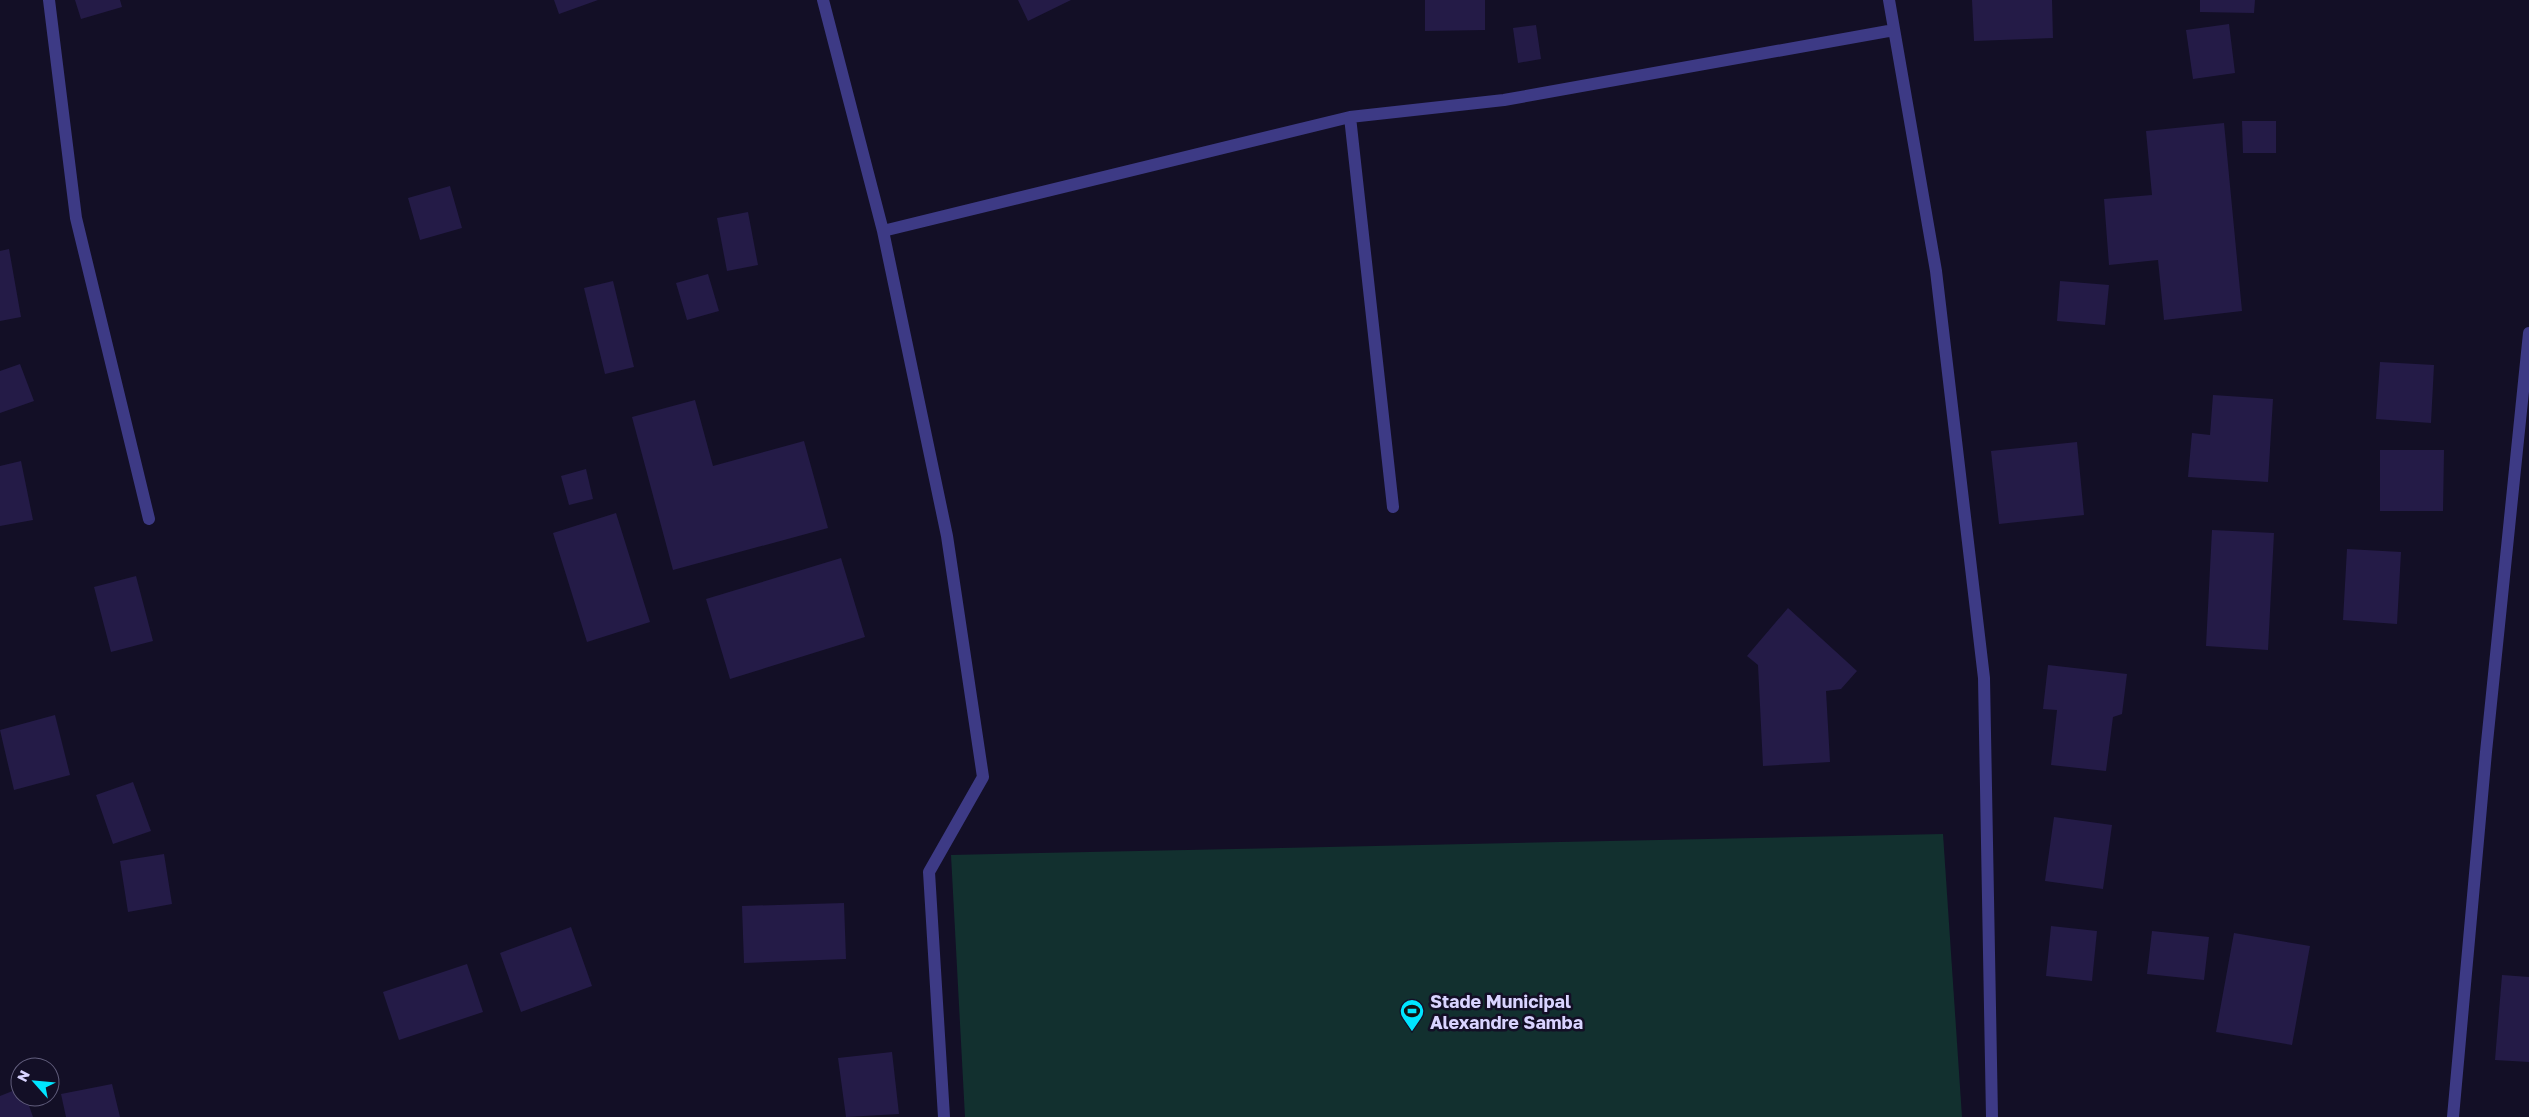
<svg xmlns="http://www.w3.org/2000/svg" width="2529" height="1117" viewBox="0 0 2529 1117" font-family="'Golos Text',sans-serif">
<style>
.green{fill:#12302f}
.building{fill:#241b47}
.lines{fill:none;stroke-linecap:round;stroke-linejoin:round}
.minor{stroke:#3d3a85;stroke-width:12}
.labels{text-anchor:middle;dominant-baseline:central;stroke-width:5;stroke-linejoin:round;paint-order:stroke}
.poi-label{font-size:18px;font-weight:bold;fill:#d9d4ff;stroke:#130f26;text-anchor:start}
</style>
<rect width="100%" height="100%" fill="#130f26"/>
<path class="green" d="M1943,834L1962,1117H965L951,855Z"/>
<path class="building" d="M75,0H120L122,7L81,19Z
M554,0H598L559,14Z
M1018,0H1071L1028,21Z
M1425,0H1485V30L1425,31Z
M1972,0H2052L2053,38L1974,41Z
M2200,0H2255L2254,13L2200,12Z
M2229,24L2235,73L2193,79L2186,30Z
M1536,25L1541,59L1518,63L1513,28Z
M2242,121H2276V153H2243Z
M2224,123L2242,311L2164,320L2158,260L2109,265L2104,199L2152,195L2146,131Z
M450,186L462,228L420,240L408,198Z
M748,212L758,265L727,271L717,218Z
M9,249L21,317L0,321V251Z
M708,274L719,311L687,320L676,283Z
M613,281L634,367L605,374L584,288Z
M2060,281L2109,285L2105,325L2057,321Z
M2380,362L2434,365L2431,423L2376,419Z
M20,364L34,401L0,413V371Z
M2213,395L2273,399L2268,482L2188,477L2192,433L2210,435Z
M695,400L713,466L804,441L828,528L673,570L632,417Z
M2077,442L2084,515L1999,524L1991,451Z
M2380,450H2444L2443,511H2380Z
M21,461L33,520L0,526V466Z
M586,469L593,499L569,505L561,476Z
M616,513L650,622L587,642L553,533Z
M2212,530L2274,533L2268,650L2206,646Z
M2347,549L2401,552L2397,624L2343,620Z
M841,558L865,637L730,679L706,599Z
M136,576L153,641L111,652L94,587Z
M1788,608L1857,671L1841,689L1826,691L1830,762L1763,766L1758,665L1747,656Z
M2048,665L2127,674L2122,714L2113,717L2106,771L2051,765L2057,710L2043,709Z
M55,715L70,775L14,790L0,730Z
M133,782L151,831L113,844L96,795Z
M2054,817L2112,825L2103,889L2045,881Z
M164,854L172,904L128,912L120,861Z
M844,903L846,959L744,963L742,906Z
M2051,926L2097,931L2092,981L2046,976Z
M571,927L592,986L521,1012L500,953Z
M2152,931L2209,937L2204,980L2147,974Z
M2234,933L2310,946L2292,1045L2216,1032Z
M467,964L483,1012L399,1040L383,992Z
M2502,975L2529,977V1062L2495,1060Z
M892,1052L899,1114L846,1117L838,1058Z
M112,1084L120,1117H66L61,1094Z
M20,1088V1097H26L33,1117H0V1096Z"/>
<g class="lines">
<path class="minor" d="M49,0L76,218L149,519
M823,0L883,231L947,536L983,777L929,872L944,1117
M1889,0L1936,271L1984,678L1992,1117
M1350,117L1393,507
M883,231L1350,117L1504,100L1894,30
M2453,1117L2486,752L2529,333"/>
</g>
<defs>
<g id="stadium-pin" transform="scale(1.25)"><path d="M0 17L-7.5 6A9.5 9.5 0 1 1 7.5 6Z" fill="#00e5ff" stroke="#130f26"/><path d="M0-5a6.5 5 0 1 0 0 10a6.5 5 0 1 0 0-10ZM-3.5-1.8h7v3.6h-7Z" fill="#111"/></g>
</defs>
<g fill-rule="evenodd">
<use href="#stadium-pin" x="1412" y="1011"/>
</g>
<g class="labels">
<g class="poi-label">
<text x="1430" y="1001">Stade Municipal<tspan x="1430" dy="21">Alexandre Samba</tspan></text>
</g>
</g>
<g transform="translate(35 1082) rotate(297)"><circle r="24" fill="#130f26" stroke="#625e7d"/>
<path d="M0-4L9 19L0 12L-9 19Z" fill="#00e5ff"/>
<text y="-8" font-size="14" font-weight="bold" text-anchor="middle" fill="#d9d4ff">N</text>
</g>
</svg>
